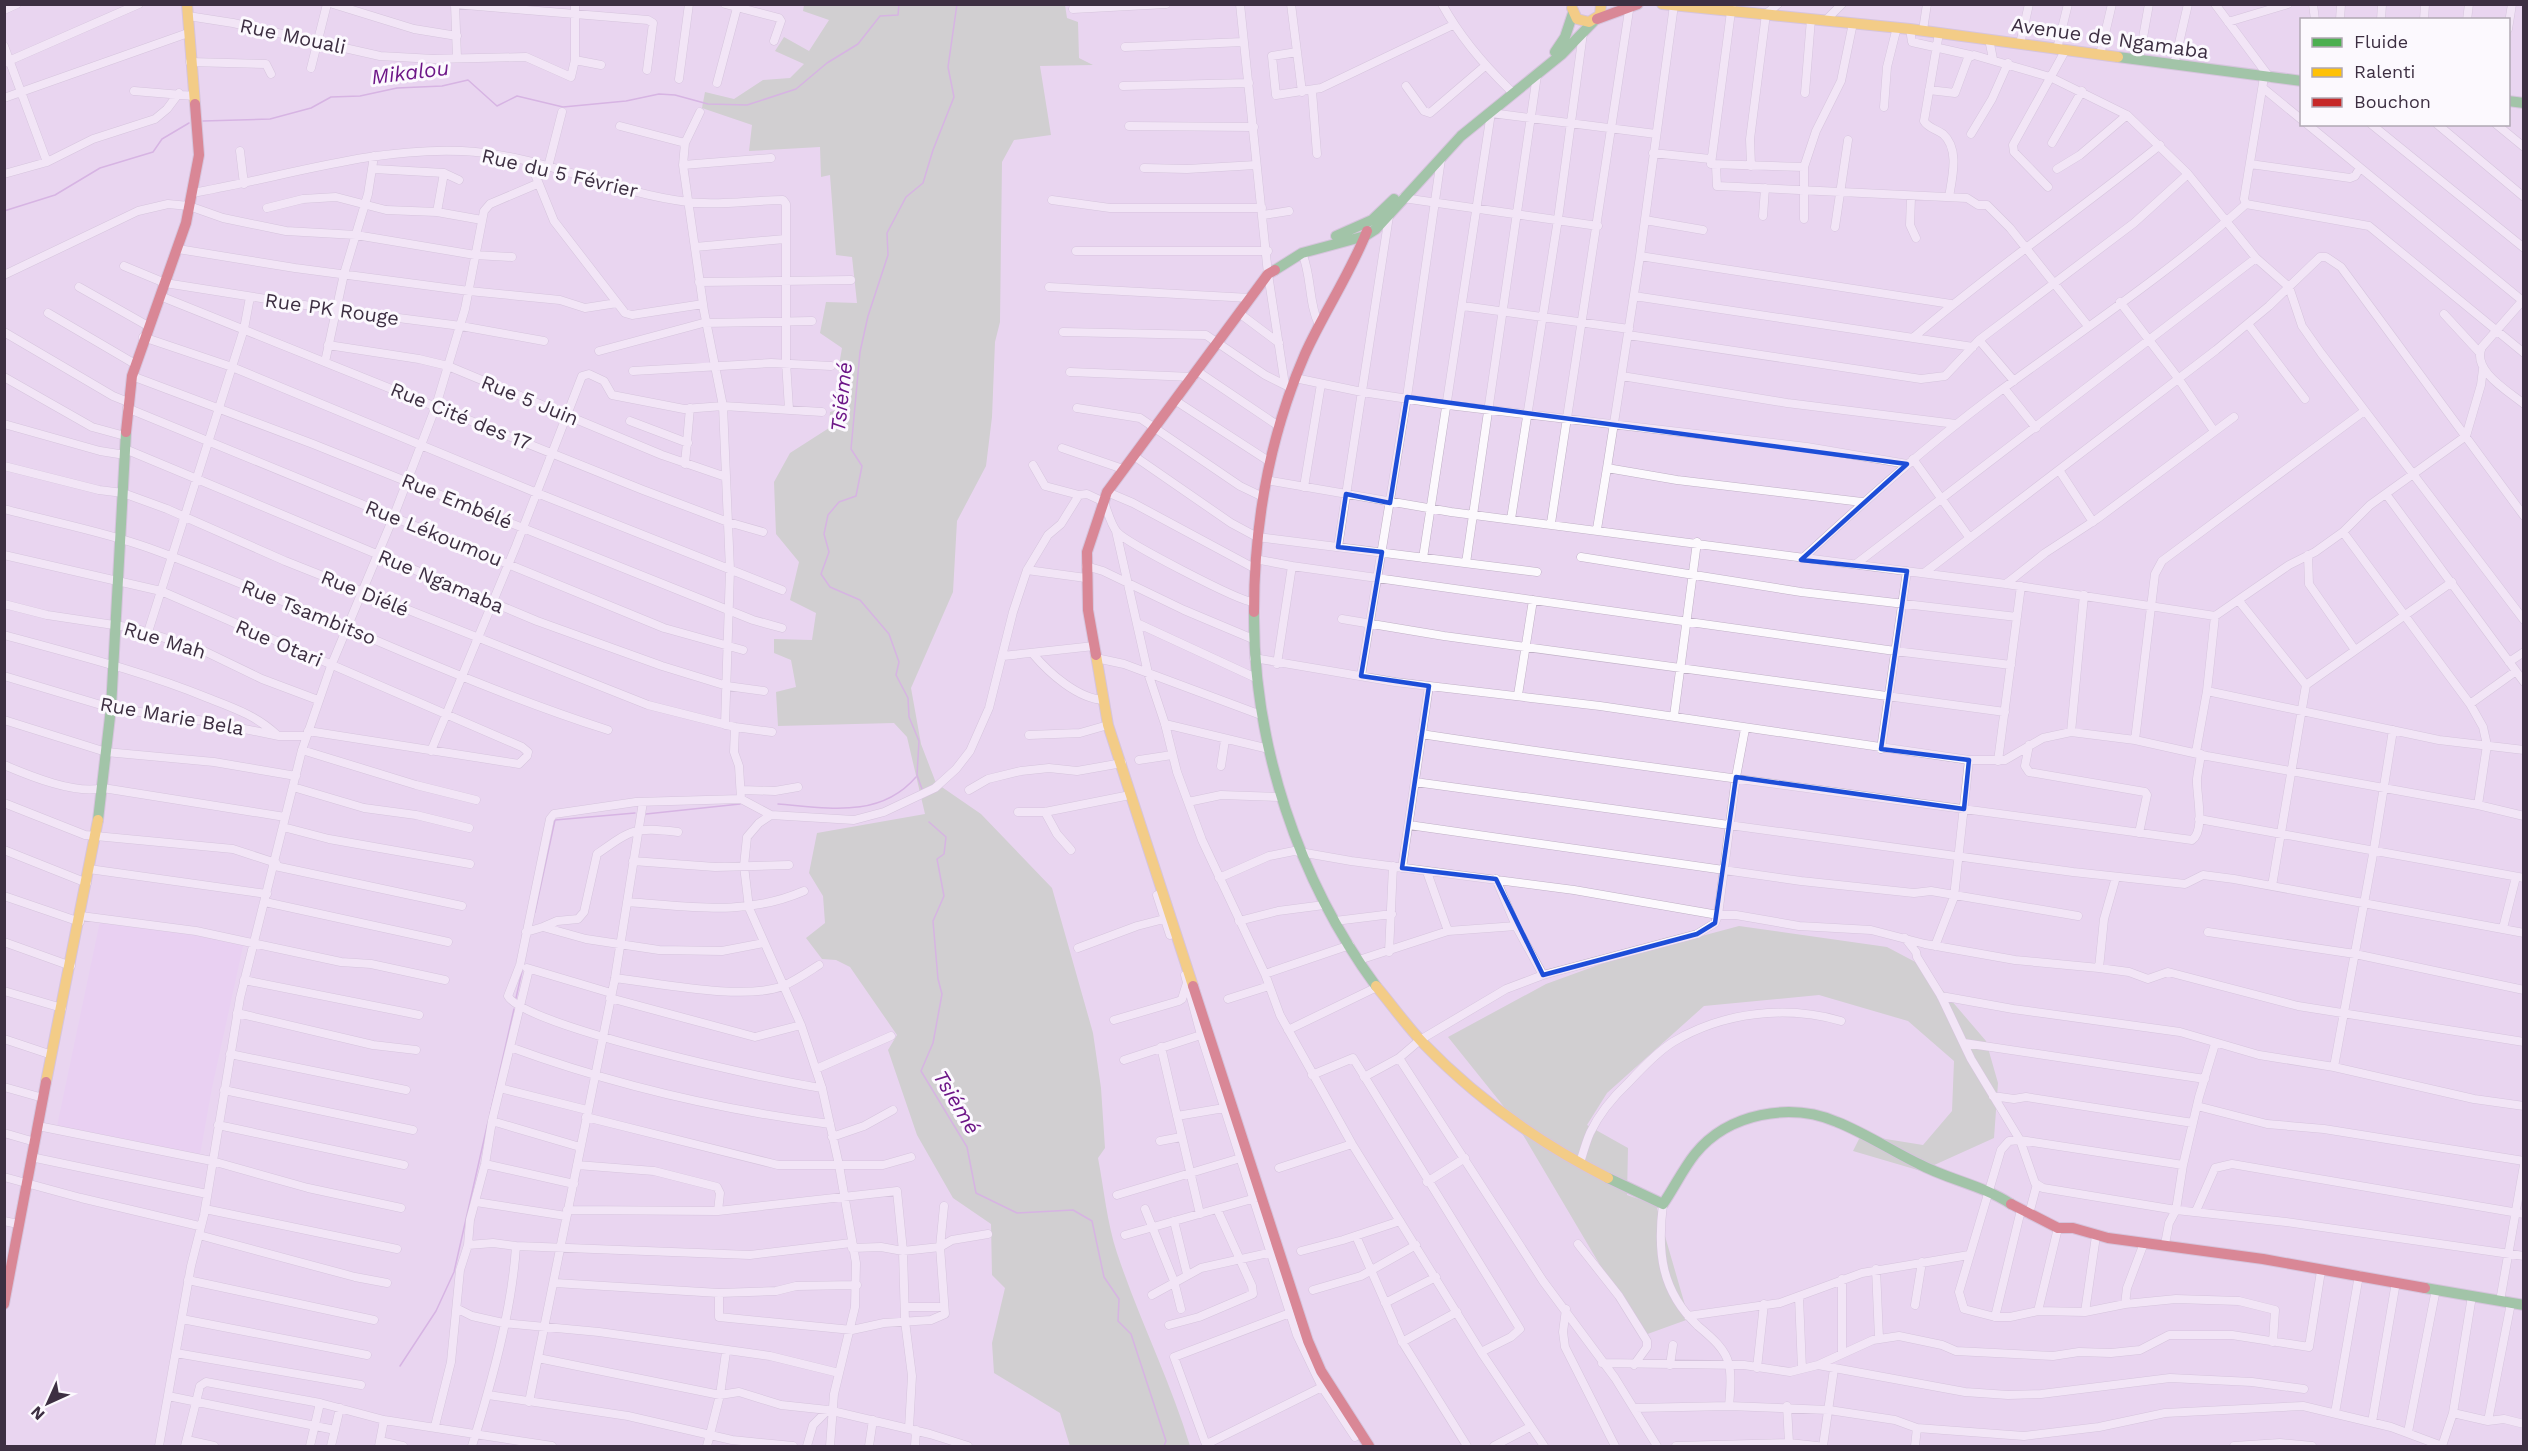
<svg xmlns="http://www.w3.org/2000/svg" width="2528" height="1451" viewBox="0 0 2528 1451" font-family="'Work Sans',sans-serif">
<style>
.built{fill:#e9cbf4}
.green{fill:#b4c7ab}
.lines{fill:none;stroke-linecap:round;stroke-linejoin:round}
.stream{stroke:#c08cd3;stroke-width:1.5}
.street-casing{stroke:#bfb0c5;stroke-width:9}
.fast-casing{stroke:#bfb0c5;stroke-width:12}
.slow-casing{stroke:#bfb0c5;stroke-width:12}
.jam-casing{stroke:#bfb0c5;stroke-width:12}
.street{stroke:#fcf9fd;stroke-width:8}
.fast{stroke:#4caf50;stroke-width:10}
.slow{stroke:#ffc107;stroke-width:10}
.jam{stroke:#c62828;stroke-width:10}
.marked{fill:none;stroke:#1d4ed8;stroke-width:4.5;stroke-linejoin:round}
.labels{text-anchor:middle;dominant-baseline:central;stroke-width:6;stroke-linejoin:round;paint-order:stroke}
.street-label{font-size:20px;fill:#3d2f42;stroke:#fcf9fe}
.water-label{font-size:21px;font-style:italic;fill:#6d1687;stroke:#fcf9fe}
</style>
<rect width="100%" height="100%" fill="#e9d5f0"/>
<path class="built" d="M100,921L244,942L212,1088L200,1155L57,1126Z"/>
<path class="green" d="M804,5H1065L1067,18L1078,22L1079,58L1093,65L1040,66L1051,135L1014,140L1002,162L1000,322L995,342L992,417L986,466L957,521L953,592L911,688L921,744L936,783L981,814L1052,888L1093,1033L1101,1088L1105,1148L1098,1158C1104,1189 1107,1223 1117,1253C1139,1319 1170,1380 1190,1446H1070L1060,1413L994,1373L992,1343L1005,1288L992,1275L991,1224L953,1198L917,1135L888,1050L897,1035L850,967L836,960L822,959L806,938L825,923L823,896L809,873L817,833L925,814L907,737L894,723L778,726L776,692L796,687L791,660L774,653V639L812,640L816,613L790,600L799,562L776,534L774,482L790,453L829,428L830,412L845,407L848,375L838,371L842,348L820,333L826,302L857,303L852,257L836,255L830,175L821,177L820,147L749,151L752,125L702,108L705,92L734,99L763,80L790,78L804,64L775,51L784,37L809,51L829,20L803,11Z
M1739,926L1887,947L1921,965L1986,1041L1998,1083L1994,1138L1921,1171L1853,1151L1861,1135L1923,1145L1952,1111L1954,1061L1908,1021L1819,995L1704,1006L1607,1093L1587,1125L1628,1148L1627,1195L1656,1205L1689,1319L1642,1336L1513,1118L1448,1037L1546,984L1612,960Z"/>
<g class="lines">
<path class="stream" d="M203,121L270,119L311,108L331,97L360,96L397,88L442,86L468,80L497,106L517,96L563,107L626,101L659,94L675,95L708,104L747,105L796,89L827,63L858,44L880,16L898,15L899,4
M4,211L55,195L100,168L153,152L162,139L189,123
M922,789L917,775L919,741L909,717L908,698L896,675L899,662L889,634L860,600L830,587L821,574L829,552L824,534L828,515L839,502L856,496L862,466L851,449L860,352L868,316L888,255L887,233L906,197L923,183L933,150L954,97L948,67L957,4
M778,804C827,808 880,819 916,777
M646,814L740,804
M929,822L946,837L944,854L937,859L944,896L933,921L938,979L942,994L933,1043L921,1071L967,1147L976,1193L1017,1213L1073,1210L1092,1221L1104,1277L1119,1299L1118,1321L1131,1334L1166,1441L1164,1446
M535,912L555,820L635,813
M516,998L522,971
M490,1114L514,1009
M400,1366L436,1311L454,1272L488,1122"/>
<g class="street-casing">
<path id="street" d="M333,4L414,29L457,36
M454,4L648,20L653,23L647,70
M455,4L457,58
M725,4L779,18L781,21L774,41
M1240,4L1268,274L1285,385L1291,388
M1291,4L1302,92
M1442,4C1460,37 1483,64 1510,90
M1732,4L1711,164L1804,167
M2215,4L2270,78
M2313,4L2315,20
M1073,9L1166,4
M4,10L17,4
M188,16L233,23L380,56L434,59L526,57L571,77L575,60V4
M1826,20L1842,4
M2340,20L2341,4
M2381,20L2382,4
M2424,20L2425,4
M2467,20L2469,4
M2228,22L2288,4
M1910,29L1912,42L1970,55
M2508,29L2512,4
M1923,30L1927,4
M1939,33L1924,121C1928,128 1936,129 1943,134C1960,149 1952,178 1949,197
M1989,39L1993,59
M2020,44L2029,4
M4,46L47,162
M1125,47L1243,42
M2057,49L2068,4
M1297,52L1272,56L1276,95L1321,88L1453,25
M2100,55L2112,4
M575,60L601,65
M2139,60L2149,4
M190,62L266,64L271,74
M4,63L139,4
M2174,65L2188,4
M311,68L327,4
M679,79L689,4
M717,83L738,4
M1123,86L1249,83
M1406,86L1424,111L1430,113L1485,66
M2263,88L2302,120
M1929,90L1955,93L1968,58L1974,55L2050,77L2127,115L2188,174L2256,258L2289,287L2302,326L2321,353L2524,620
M134,91L194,96
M1312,91L1317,154
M1805,93L1811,19
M4,98L188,33
M1884,107L1887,67L1897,27
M700,112L685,143L683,165L704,311L723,406L730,570L725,725
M1491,113L1656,134
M2307,124L2524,302
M2371,124L2524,248
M2437,124L2524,197
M2496,124L2524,147
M620,126L685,143
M1129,126L1254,127
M1971,134L1992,99L2008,63
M2052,143L2082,91
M240,151L244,184
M1653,153L1710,159
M530,162L554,221L625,313L632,315L703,304
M2250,164L2350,178L2355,176L2360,168
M683,165L771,158
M1716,166L1717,186L1967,198L1978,205H1987L2010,228L2088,326
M1751,166L1750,139L1766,14L1778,4
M548,167L562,112
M1144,168L1187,169L1256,165
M374,169L444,173L459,180
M2057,169L2080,155L2127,115
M4,174L47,162L93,139L155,119L167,109L179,93
M2048,187L2014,152L2013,145L2065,51
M192,193C281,178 371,147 462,151C540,154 611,193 688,202C719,206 752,200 783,200L786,204V362L789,409
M1911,197L1910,225L1916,238
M1403,198L1598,226
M1052,200L1110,208H1262
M2246,204L2369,226L2524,353
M2246,204L2244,199L2264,77
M267,208L303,199L336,197L386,210L437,212L482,220
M437,212L444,173
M1263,215L1289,211
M1763,216L1765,188
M1804,219V167L1816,131L1841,81L1853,23
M1645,220L1703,230
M1835,227L1848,140
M695,247L785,239
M178,249L295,268L469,291L560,300L585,308L617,303
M1076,251H1268
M1302,253C1312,276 1308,302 1319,325
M1640,256L1951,304
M124,266L165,283L336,310L461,326L544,341
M4,275L138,211L168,204L189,206L223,218L286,231L356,235L475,255L512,257
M699,282L851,280
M79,287L148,326
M1049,287L1250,298
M160,296L643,490L728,522L763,532
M1634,296L1973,347
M2524,299L2482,347C2471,370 2508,391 2524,404
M2120,302L2178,378L2214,431
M1463,306L1629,329
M48,313L135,364
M1239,313L1279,343
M2444,314L2479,352
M2248,324L2305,399
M4,332L113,396L128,402
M1063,332L1206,335L1265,375L1285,385
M1628,335L1921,379L1945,376L1979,340L2134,223L2188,174
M143,337L232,367L537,493L782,590
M1914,337C1993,269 2079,211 2160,145
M1979,340L2014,381
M328,345L419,359L448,366L662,455L726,477
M599,351L703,323L812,321
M325,362L344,274L368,194L374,156
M633,371L771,363L831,366
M1197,371L1280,427
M1070,372L1193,377
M132,376L313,444L753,620L782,628
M1622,376L1787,403L1956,424
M4,377L92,427L125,436
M1295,378L1362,392L1448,405L1807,447L1907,464
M2004,388L2036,428
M1176,401L1270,462
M127,408L664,628L743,650
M1077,408L1140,418L1240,486L1263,497
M630,421L688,443
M4,424L100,451L125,455
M1062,448L1123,469
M125,449L537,621L662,666L727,686L764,691
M1134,456L1231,523L1257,537L1537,572
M1913,459L1969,537
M685,464L690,408
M1033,465L1045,486L1079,495
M4,466L99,490L123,493L167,509L285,561L648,705L735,727L772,732
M1607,468L1640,256L1674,5
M2059,470L2093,522
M1266,480L1451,512L2006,584L2215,616L2289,565L2315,552L2343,532L2370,505L2466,436L2481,385L2483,369
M1304,487L1321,384
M1107,492L1133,503L1254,568
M2386,494L2524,682
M4,509C52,522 102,531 149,548C304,604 451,680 608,730
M1511,519L1558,219L1583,33
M1551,523L1630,4
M1597,529L1607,468L1677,480L1862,502
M1116,531L1148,673L1165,724L1177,772L1202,840L1265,974L1280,1015L1352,1144L1481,1352L1544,1446
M2343,532L2470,704L2483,727L2487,745L2478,805
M1338,547L1389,216
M4,555L161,591L522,747L528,752L527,756L519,764L308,731
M2308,555L2309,584L2355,650
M1581,557L1801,592L2017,617
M1423,558L1491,113
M1803,558C1865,501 1926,446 1993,396C2078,333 2168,274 2246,204
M1255,559L1292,566L1277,664
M1466,563L1537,75
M1856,564L2256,258
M1086,566L1103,571L1184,610L1253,639
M1292,566L1895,651L2011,665
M1027,570L1086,578
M1924,573L2216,350L2269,306L2320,257H2326L2341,267L2524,516
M2006,584L2045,553L2097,519L2234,417
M2239,601L2306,685L2272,886
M4,604L47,615L134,628L204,651L262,679L318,700
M1342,619L1444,636L2005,712
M1139,624L1256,678
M148,632L244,329L250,297
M4,635C73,654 142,671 208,698C234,708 257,716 277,735
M1033,654C1049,673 1078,699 1104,700
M1003,656L1094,646
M1096,658L1124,664L1261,715
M1254,658L1395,682L1600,706L1969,760H2005L2043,738L2071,732L2135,740L2207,756L2478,805L2524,816
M2509,662L2524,652
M4,676L111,708L205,721L279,736H306
M1361,676L1407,397L1441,159
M2306,685L2452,582
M2207,691L2439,740L2524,750
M1518,695L1533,600
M2470,704L2516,671
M1674,716L1697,542
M4,720L106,752L214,762L296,776
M1165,724L1269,749
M735,727L734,752L739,766L741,799
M2071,732L2084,595
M1421,734C1677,773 1935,804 2192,840C2206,830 2196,794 2197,779C2198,770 2200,762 2201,754
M1029,735L1080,733L1108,725
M2135,740L2155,574L2162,561L2363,412
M2029,745L2025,766L2029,772L2145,792L2147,795L2139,833
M1881,749L1907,571
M302,750L416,785L476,800
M431,751L516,546L582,376L589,374L604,381L612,395L684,409L723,406L822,412
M2196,752L2207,691L2215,616
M1139,760L1172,755
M1998,761L2021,586
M4,765C30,776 76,795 103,788L285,817
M1221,766L1225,740
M1415,782L2073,872L2185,884L2203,875L2234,879L2524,933
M293,787L364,808L416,815L469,828
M741,790L775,791L798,787
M969,790L988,779L1021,771L1049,768L1077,771L1122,763
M1188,802L1221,795L1281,797
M4,803L85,835L233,849L276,863
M1018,812H1045L1125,796
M1045,812L1057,834L1071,850
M771,815L741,799L636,802L554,814L550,819L520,965L508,996C523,1026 778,1082 822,1088
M2199,819L2524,878
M1409,825L1801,881L1914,893L1931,891L2078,916
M283,827L329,839L470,864
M4,850L87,883
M633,861L715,867L789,865
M275,866L462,906
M1402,868L1429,686
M89,869L267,894
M1427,872L1448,931
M1219,878L1269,856L1294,851L1351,861L1574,890L1718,915H1736L1799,926L1871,930L1925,944L2015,960L2099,968L2129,972L2148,979L2168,972L2298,1006L2524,1042
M1496,879L1516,926L1543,975
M1157,895L1170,935
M4,896L80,922
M265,902L448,942
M627,902C690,906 744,917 804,891
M81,916L196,931L341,962L371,964L445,980
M1239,921L1278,911L1324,905
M1335,921L1392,914
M543,927L557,921L578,919L584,912L597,854C632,829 634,827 678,832
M2503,928L2516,877
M526,932L543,927L586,939L659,950L722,951L764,943
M2208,932L2355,954L2524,990
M1905,938L1916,952L1917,957L1941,996L1971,1059L2020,1140L2035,1183L2043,1188L2176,1210L2286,1222L2524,1256
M4,942L71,966
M1935,946L1954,897L1969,760
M1078,948L1137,926L1164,919
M1389,952L1393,866
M1359,960L1448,931L1516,926
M527,968L611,993
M2099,968L2104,919L2116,877
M529,969L492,1121L485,1164L470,1220L468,1245L493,1243L516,1246L750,1255L851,1243
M1265,974L1350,945
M1185,975L1201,1035L1297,1335L1322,1387L1355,1437
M615,978C659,983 743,1001 783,986C795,981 808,972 819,965
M244,980L419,1015
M4,991L62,1008
M1941,996L2013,1009L2180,1032L2259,1055L2334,1067L2474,1099L2524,1106
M610,998L755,1037L801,1025
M1228,999L1269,986
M237,1013L373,1045L416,1050
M1114,1020L1179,1001L1182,999L1186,986
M1288,1030L1377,987
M4,1039L52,1055
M1964,1043L2205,1079
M510,1047C614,1085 721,1110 830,1124
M1161,1047L1200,1214
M230,1054L406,1090
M1399,1058L1543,1281L1615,1378L1657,1446
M1124,1060L1204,1034
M2334,1067L2374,849L2393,730
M816,1069L891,1036
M1312,1075L1353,1058L1520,1329L1511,1337L1481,1352
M1364,1077L1399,1058L1420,1040L1506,989L1543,975L1697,934L1715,923L1718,915L1736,777L1745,729
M4,1087L43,1098
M500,1088L587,1110
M224,1090L413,1130
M1993,1096L2014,1099L2026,1097L2193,1123
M2197,1106L2267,1124L2324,1129L2524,1161
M1177,1116L1230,1107
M586,1117L778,1165H883L911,1157
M492,1121L580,1147
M218,1125L404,1165
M38,1126L212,1161L308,1188L401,1208
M4,1133L35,1142
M832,1137L864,1126L893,1110
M1160,1141L1181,1137
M31,1157L207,1194
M1580,1163C1583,1153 1586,1142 1590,1133C1599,1114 1614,1096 1629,1082C1642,1068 1657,1052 1673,1042C1723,1012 1786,1005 1841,1021
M485,1164L574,1184
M577,1165L654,1171L717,1187L720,1193L718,1211
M2183,1165L2020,1140L2009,1141L2001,1150L1959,1292L1964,1309L1995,1317H2010L2038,1311L2085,1312L2125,1304L2176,1299L2239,1301L2275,1310L2273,1342
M1279,1168L1352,1144
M4,1177L81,1198L199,1226
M1427,1182L1465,1158
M1117,1195L1244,1157
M476,1202L566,1216
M205,1209L397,1249
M1145,1209L1174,1281L1181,1309
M567,1210L718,1211L897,1191L903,1251L905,1321L912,1376L909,1428
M2196,1211L2215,1168L2232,1164L2524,1214
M2029,1214L2037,1184
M4,1221L18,1224
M1174,1221L1187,1274
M199,1235L355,1277L387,1283
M1125,1235L1259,1197
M1356,1236L1403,1343L1467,1446
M1578,1244L1619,1296L1647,1341V1347L1634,1365
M2165,1244L2169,1223L2176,1210L2183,1165L2199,1097L2215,1044
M852,1248L881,1247L903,1251L940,1247L952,1240L988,1234
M1301,1251L1343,1240L1400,1221
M1876,1269L1879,1338
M1842,1279V1354
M188,1280L374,1320
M555,1283L719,1293L776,1291L796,1286L857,1285
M1313,1290L1361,1276L1416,1245
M719,1293V1317L852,1330L884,1323L931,1320L945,1314L940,1247L944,1206
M1152,1295L1201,1268L1277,1251
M1799,1297L1802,1369
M2500,1301L2524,1165
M1385,1303L1436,1277
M2125,1304L2127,1288L2144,1243
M1915,1305L1922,1262
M905,1307H943
M458,1309L472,1316L503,1323L599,1332L770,1356L839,1373
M1566,1309L1563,1332L1565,1347L1615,1446
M2038,1311L2058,1228
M2085,1312L2096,1236
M1290,1313L1174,1357L1205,1442L1209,1443L1322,1387
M1688,1316L1780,1303L1862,1273L1969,1255
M1995,1317L2021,1210
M182,1319L367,1355
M1169,1325L1199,1317L1253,1294L1252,1286L1217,1209
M1402,1342L1457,1312
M176,1353L361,1385
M538,1358L720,1395L739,1392L781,1405L828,1410L930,1434L968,1446
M1602,1363L1744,1365L1790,1372L1818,1365L1873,1340L1899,1336L1942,1345L1956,1351L2053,1356L2079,1352L2111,1353L2140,1350L2169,1335H2232L2309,1347L2321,1271
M1670,1365L1673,1345
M1818,1365L1965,1392L2008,1395L2041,1394L2170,1378L2252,1382L2304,1389
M1757,1368L1764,1304
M488,1395L628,1416L732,1440L793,1446
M168,1396L335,1430
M529,1402L615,978L643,802
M1729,1406L1829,1410L1895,1420L1917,1428L2024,1436L2099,1427L2165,1413L2303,1406L2391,1427L2442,1446
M1787,1406L1789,1443
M1635,1408L1729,1406C1730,1394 1732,1377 1729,1365C1726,1349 1710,1336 1698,1326C1661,1291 1657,1252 1663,1204
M2335,1413L2359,1275
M2453,1413L2488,1421L2504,1419L2524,1424
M2488,1421L2511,1303
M2372,1422L2396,1282
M435,1426L451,1362L460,1270L468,1245
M2408,1432L2436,1289
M187,1440L214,1446
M380,1441L403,1446
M159,1446L191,1266L204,1215L240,998L302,750L331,666L393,518L436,406L465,309L484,211L490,204L537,184
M185,1446L200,1386L206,1382L320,1403L384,1420L552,1446
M310,1446L320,1403
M331,1446L340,1408
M379,1446L384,1420
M472,1446C491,1384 512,1311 516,1246
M707,1446L720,1395L726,1352
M807,1446L813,1425L828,1410
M830,1446L834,1394L855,1307L856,1263L839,1165L822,1088L801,1025L749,908L744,866L747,837L759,823L771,815L854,820L884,812L935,788L956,769L970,751L989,708L1013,612L1027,570L1048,535L1061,524L1079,495L1087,494L1104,502C1107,510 1111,525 1117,532C1127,543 1238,601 1253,602
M869,1446L873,1420
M915,1446L916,1430
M1494,1446L1530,1427
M1676,1446L1789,1443L1817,1446
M1823,1446L1834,1369
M1915,1446L1917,1428
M2234,1446L2280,1443L2312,1446
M2442,1446L2453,1413L2472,1296"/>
</g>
<g class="fast-casing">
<path id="fast" d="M1555,52L1565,37L1573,13
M2118,57L2302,81
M2508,101L2524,103
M1336,236L1372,220L1394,199
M1275,270L1302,253L1365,236L1376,229L1461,136L1562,54L1594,21
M1254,612C1253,744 1298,880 1376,986
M98,820L111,708L126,432
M1608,1178L1663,1204C1674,1188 1683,1169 1695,1154C1728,1113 1790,1102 1837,1122C1865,1133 1892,1151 1919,1164C1949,1180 1982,1185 2011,1204
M2425,1288L2524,1305"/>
</g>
<g class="slow-casing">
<path id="slow" d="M187,4L195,104
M1662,4L1910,29L2118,57
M1572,8L1577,19L1589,22L1600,15L1601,4
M1096,655L1108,725L1193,986
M1376,986C1392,1005 1406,1025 1423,1043C1476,1098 1539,1143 1608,1178
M46,1082L98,820"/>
</g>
<g class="jam-casing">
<path id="jam" d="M1597,19L1638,4
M126,432L132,376L186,223L199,155L195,104
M1254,612C1254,524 1270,435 1305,354C1324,312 1350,274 1367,231
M1096,655L1088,610L1087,552L1107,492L1268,274L1275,270
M1193,986L1308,1341L1321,1371L1369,1446
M2011,1204L2058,1228H2073L2108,1238L2263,1259L2425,1288
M4,1304L46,1082"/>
</g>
<use href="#street" class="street"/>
<use href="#fast" class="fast"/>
<use href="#slow" class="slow"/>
<use href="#jam" class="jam"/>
</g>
<path d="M0 0H2528V1451H0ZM1407,397L1907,464L1801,560L1907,571L1881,749L1969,760L1964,809L1736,777L1715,923L1697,934L1543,975L1496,879L1402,868L1429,686L1361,676L1382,552L1338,547L1346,494L1390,503Z" fill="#e9d5f0" fill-opacity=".55" fill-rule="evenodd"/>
<path class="marked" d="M1407,397L1907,464L1801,560L1907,571L1881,749L1969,760L1964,809L1736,777L1715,923L1697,934L1543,975L1496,879L1402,868L1429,686L1361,676L1382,552L1338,547L1346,494L1390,503Z"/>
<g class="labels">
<g class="street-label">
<text transform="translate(293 36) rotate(12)">Rue Mouali</text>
<text transform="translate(2110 38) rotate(8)">Avenue de Ngamaba</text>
<text transform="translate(560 173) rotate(13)">Rue du 5 Février</text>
<text transform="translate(332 309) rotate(8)">Rue PK Rouge</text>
<text transform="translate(530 400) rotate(22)">Rue 5 Juin</text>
<text transform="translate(461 416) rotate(22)">Rue Cité des 17</text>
<text transform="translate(457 501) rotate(22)">Rue Embélé</text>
<text transform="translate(434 533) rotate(22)">Rue Lékoumou</text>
<text transform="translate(441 581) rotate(23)">Rue Ngamaba</text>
<text transform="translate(365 593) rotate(22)">Rue Diélé</text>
<text transform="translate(309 612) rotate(22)">Rue Tsambitso</text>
<text transform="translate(165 640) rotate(17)">Rue Mah</text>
<text transform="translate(279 643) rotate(23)">Rue Otari</text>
<text transform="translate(172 716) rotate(10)">Rue Marie Bela</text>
</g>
<g class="water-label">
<text transform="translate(410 72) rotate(-7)">Mikalou</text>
<text transform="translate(841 397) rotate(-84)">Tsiémé</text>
<text transform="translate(957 1102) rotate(59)">Tsiémé</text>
</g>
</g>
<rect width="2528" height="1451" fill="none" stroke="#3d2f42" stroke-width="12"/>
<rect x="2300" y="18" width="210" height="108" fill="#fcf9fe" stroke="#b0a8b3" stroke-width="1.5"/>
<rect x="2312" y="38" width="30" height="9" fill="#4caf50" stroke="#b0a8b3" stroke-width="1.5"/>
<text x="2354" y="48" font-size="18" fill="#3d2f42">Fluide</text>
<rect x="2312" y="68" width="30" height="9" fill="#ffc107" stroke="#b0a8b3" stroke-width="1.5"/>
<text x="2354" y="78" font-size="18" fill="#3d2f42">Ralenti</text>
<rect x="2312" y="98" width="30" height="9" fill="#c62828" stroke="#b0a8b3" stroke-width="1.5"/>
<text x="2354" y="108" font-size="18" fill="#3d2f42">Bouchon</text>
<g transform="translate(48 1403) rotate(225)" stroke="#fcf9fe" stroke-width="4.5" paint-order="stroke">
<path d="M0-4.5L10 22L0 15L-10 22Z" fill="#3d2f42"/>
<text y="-9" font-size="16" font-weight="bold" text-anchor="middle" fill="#3d2f42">N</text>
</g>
</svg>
